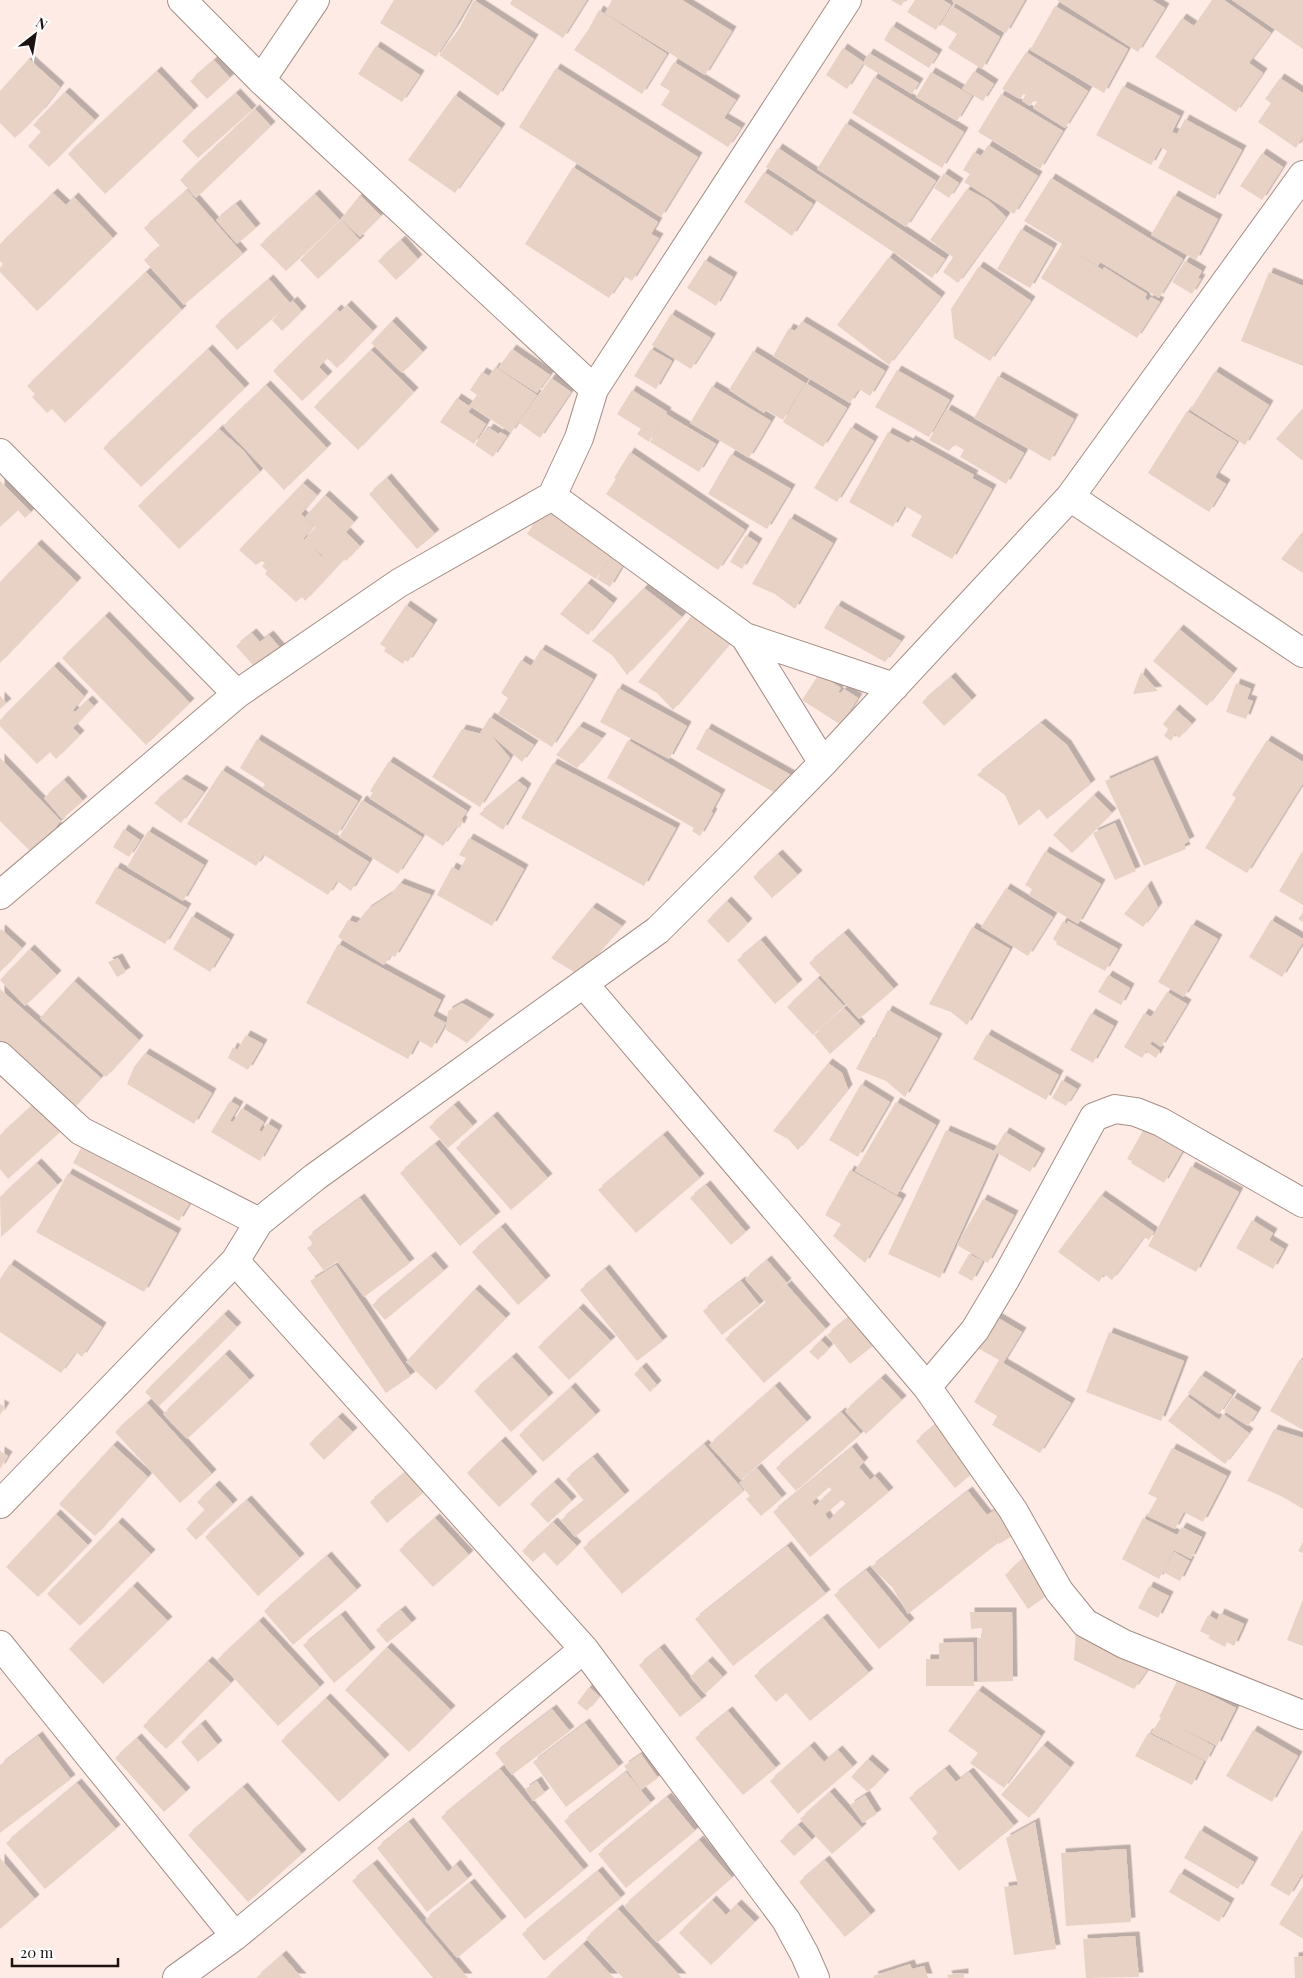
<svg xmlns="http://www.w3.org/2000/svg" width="1303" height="1978" viewBox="0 0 1303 1978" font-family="'Playfair Display',serif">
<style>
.building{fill:#e7d2c5;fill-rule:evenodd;filter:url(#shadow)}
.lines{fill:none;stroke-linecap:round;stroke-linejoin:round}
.minor-casing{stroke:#a68f88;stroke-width:30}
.minor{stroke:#fff;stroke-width:28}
</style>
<defs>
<filter id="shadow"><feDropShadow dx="4.5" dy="-4.5" stdDeviation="0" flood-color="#0004"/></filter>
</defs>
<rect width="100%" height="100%" fill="#ffebe5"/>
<path class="building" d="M394,0H471L455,28L436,57L380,23Z
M474,0L534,39L498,96L439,55L459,29Z
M512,0H587L563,38L510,4Z
M612,0H682L732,31L705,75L605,13Z
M891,0H905L901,6Z
M915,0H943L951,5L936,30L907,12Z
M953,0H1025L1006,33L952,1Z
M1057,0H1152L1165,8L1138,52Z
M1212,0H1224L1271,33L1249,63L1263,73L1236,112L1155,57L1182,18L1194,26Z
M1232,0H1303V49Z
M952,6L1000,37L982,69L948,48L957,34L941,24Z
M1055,6L1128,49L1104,93L1030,50Z
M599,10L667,54L642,94L574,50L588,30Z
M892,26L938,54L929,68L884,40Z
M376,46L420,75L402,102L358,74Z
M843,48L865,63L864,61L869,53L919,83L912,94L863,64L847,89L826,75Z
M1026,52L1088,91L1065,128L1033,108L1037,102L1034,100L1030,106L1022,101L1026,94L1024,93L1020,99L1002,89Z
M29,59L60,87L42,111L15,138L0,123V91Z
M214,60L230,78L207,99L190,81Z
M674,62L736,100L724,118L741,128L728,147L661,105L670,91L660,85Z
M556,68L698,157L661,217L519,127Z
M157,71L194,110L105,194L68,154Z
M974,71L994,84L983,101L962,89Z
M931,72L972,96L957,121L916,97Z
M874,77L964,132L942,168L852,113Z
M1280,78L1303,93V137L1296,148L1258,122L1271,103L1265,99Z
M1123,86L1180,116L1172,132L1177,134L1185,119L1242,150L1215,199L1158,168L1167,151L1161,147L1151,165L1096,135Z
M65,92L95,120L49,167L28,146L41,132L33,125Z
M236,93L252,110L198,158L182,141Z
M1001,94L1063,131L1040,169L978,132Z
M455,95L501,128L455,193L408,160Z
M255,109L271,126L196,198L180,180Z
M846,123L936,181L906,227L817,169Z
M988,145L1038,176L1014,214L964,182L970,174L963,170L974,152L981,156Z
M778,148L945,259L932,278L766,167Z
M1262,153L1283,167L1262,200L1240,186Z
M573,167L658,222L651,234L659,238L632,281L624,276L609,298L525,244Z
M764,172L813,204L792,236L744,202Z
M944,173L959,183L949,198L934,188Z
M1051,178L1183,259L1159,298L1100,262L1098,266L1069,249L1103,270L1104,267L1147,294L1145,298L1148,301L1151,297L1160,302L1137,338L1041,278L1062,244L1024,221Z
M967,189L988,200L1006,217L958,283L943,272L953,257L930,240Z
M187,190L243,254L184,305L144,260L160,246L144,228Z
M53,193L66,205L74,197L113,238L37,311L0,272V268L3,264L0,261V244Z
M315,194L340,220L286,271L260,245Z
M360,195L381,216L360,237L341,219Z
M1174,195L1218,219L1196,260L1151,235Z
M236,204L256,228L237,244L216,220Z
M341,220L360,240L318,279L300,260Z
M1021,229L1053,248L1030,288L997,269Z
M401,240L418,259L396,280L378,261Z
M889,257L941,297L889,365L837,325Z
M705,260L733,277L716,306L687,288Z
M1185,261L1202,271L1198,278L1201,279L1192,294L1172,282Z
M979,266L1031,301L990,361L954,338L951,309Z
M146,272L182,310L65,423L52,409L47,413L32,397L35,394L27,386Z
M1269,272L1303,286V366L1241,341Z
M269,279L290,303L237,350L215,326Z
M293,301L302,311L282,331L272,320Z
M347,305L373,331L337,368L327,358L319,367L328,376L302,401L273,371L337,309L340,312Z
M671,314L711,338L691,369L652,345Z
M392,321L423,352L402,373L371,343Z
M802,321L885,371L870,396L859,389L850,403L773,356L789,328L795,331Z
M208,349L245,388L141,487L103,448Z
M512,349L550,375L537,393L498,368Z
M651,349L672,361L656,389L634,376Z
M371,350L414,392L358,450L314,407Z
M753,351L805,383L783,420L766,410L764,413L729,390Z
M495,367L537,395L511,433L472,407L468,412L486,424L474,444L440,422L457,398L469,406L477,395L470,390L482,372L489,376Z
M897,370L950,400L929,437L875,407Z
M1215,371L1269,405L1245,445L1190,410Z
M998,376L1074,419L1050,461L974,418Z
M551,378L571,392L540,438L519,423Z
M806,383L847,408L823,447L783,422Z
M266,385L327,448L284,490L223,426Z
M712,386L771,421L749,458L690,423Z
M632,390L667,412L666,414L716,444L699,472L650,442L665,416L649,442L637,434L641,429L617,414Z
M1303,408V461L1276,439Z
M947,409L1024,453L1006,484L960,457L964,450L954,444L949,451L929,440Z
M1187,411L1237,442L1215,477L1226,484L1209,512L1148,473Z
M851,427L874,441L837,502L814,488Z
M489,428L499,434L500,432L507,436L493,457L475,445L484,431L486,432Z
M219,429L244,451L260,472L179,549L138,506Z
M888,432L909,443L911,440L974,475L972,478L992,489L952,559L911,536L922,516L905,506L893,527L849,502Z
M630,452L745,530L718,570L606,494L616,479L614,478Z
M731,454L791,489L767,529L708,494Z
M387,478L435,534L417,549L369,494Z
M0,481L31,512L25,518L18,510L0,527Z
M303,483L317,495L301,514L314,526L303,539L304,540L316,527L305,517L325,495L354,522L323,556L311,546L322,557L346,532L360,546L346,561L344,559L305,601L302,597L296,602L265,574L267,571L262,566L265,563L262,561L256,565L239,550Z
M543,509L612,554L596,579L527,534Z
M790,518L833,543L795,609L775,594L752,584Z
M1303,531V573L1281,559Z
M746,535L758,543L742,569L730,562Z
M37,544L77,582L0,663V582Z
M611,556L624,563L610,587L597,579Z
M587,583L613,603L588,635L560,614Z
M644,588L682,617L627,675L612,655L592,641Z
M406,605L433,624L408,662L405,660L403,664L384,651L386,648L380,644Z
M837,605L901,641L885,662L824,628Z
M694,613L730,643L673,710L657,693L638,682Z
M105,616L190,703L146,745L62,658Z
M1179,629L1233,673L1207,706L1153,661Z
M252,633L260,642L269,635L282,650L257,670L236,646Z
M541,649L593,679L552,747L498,714L508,698L501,693L521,660L531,666Z
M54,666L84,696L73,710L75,712L88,700L94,706L73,728L80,735L56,759L50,752L37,764L0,726V720Z
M1141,672L1158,691L1133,694Z
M819,674L841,688L838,692L841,693L844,689L858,698L841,725L802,700Z
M951,677L972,700L944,726L922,702Z
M1236,683L1251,689L1247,699L1253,701L1246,719L1226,712Z
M618,688L687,726L669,759L600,722Z
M0,696L7,703L0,709Z
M1175,709L1192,724L1179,738L1175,734L1171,741L1164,736L1168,729L1163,724Z
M490,717L534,745L522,762L490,734L510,758L480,807L432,777L462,729L485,735L480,733Z
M1041,723L1067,745L1091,784L1047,819L1039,809L1019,826L1005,795L977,775Z
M579,726L602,738L577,768L556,755Z
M707,728L798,779L779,795L696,749Z
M257,739L358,801L337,835L262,788L265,784L240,768Z
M628,740L721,794L711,812L713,813L700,836L692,831L694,828L607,778Z
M1267,740L1303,762V783L1247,873L1205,848L1236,798L1232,795Z
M0,758L61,821L56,826L61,831L47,845L42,840L30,851L0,821Z
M1153,760L1190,841L1184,844L1186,849L1144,866L1105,781Z
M389,761L467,811L461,820L463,821L460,828L457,826L443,846L369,798L373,793L370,791Z
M553,763L676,828L644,886L521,818Z
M222,770L369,862L351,891L337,881L328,895L264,855L268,848L256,866L187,824Z
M182,779L204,792L181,823L154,803Z
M64,780L83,801L62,819L44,798Z
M518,781L527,788L503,830L479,814Z
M1094,795L1112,813L1072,853L1053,835Z
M362,800L422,837L398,874L339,837Z
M1115,823L1136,871L1115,880L1093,833Z
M124,829L140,840L129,857L113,847Z
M148,831L204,865L183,901L127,867Z
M469,838L524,869L492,926L437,895L452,867L459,871L466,858L459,855Z
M1303,850V905L1279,891Z
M1045,851L1101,884L1078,924L1029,895L1032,889L1025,885Z
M778,854L798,875L772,898L753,877Z
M116,867L187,908L165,944L95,903Z
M400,883L431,895L395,957L391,955L384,965L338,937L348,920L357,923L367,910L391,894Z
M1147,885L1158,907L1143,927L1124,914Z
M1006,888L1053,917L1028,956L981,927Z
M727,901L748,923L728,943L707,921Z
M592,907L622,926L579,975L551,958Z
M1303,912V922L1298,919Z
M192,916L230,939L210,972L173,949Z
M1271,920L1303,939V942L1282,977L1249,957Z
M1063,921L1067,924L1068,921L1118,949L1105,971L1056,944L1057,942L1053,939Z
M1192,924L1218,939L1184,997L1158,982Z
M972,927L1010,949L967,1025L951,1012L929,1004Z
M1,929L22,948L0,972V931Z
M844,933L894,989L859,1019L809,963Z
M761,940L798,984L775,1004L737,960Z
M338,944L441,1000L433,1016L446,1023L432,1048L418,1040L408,1059L306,1003Z
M30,949L57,975L25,1006L0,980Z
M118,958L126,972L117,977L108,962Z
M1108,975L1130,988L1121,1005L1098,992Z
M818,978L844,1006L813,1035L787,1007Z
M74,981L139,1040L106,1077L40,1018Z
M0,989L101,1078L68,1114L0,1054Z
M1167,992L1187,1004L1161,1047L1152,1041L1150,1044L1160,1051L1156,1058L1147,1052V1050L1142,1058L1124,1047L1144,1013L1151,1017Z
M462,1003L490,1019L467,1043L446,1030L448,1011Z
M844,1008L861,1026L830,1054L814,1035Z
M888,1010L938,1038L905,1097L886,1081L856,1069L873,1037L876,1038L878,1035L876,1033Z
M1091,1013L1114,1026L1093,1063L1070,1050Z
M987,1034L1059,1075L1046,1100L973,1059Z
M246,1035L263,1044L248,1070L228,1058L233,1047L237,1050Z
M145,1053L212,1093L194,1124L127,1084L134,1067Z
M828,1063L842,1073L848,1089L798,1150L788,1139L773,1131Z
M1062,1080L1077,1089L1066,1106L1052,1098Z
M861,1084L890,1102L858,1157L829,1140Z
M43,1096L69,1124L8,1179L0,1169V1135Z
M230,1101L239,1106L230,1121L233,1122L242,1108L264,1122L259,1130L262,1132L267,1123L278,1130L260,1161L211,1132Z
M896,1102L936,1125L897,1195L855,1171Z
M454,1105L473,1126L448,1148L429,1127Z
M493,1116L548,1178L511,1210L456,1148Z
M1146,1125L1169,1138L1152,1168L1169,1139L1185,1147L1164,1183L1131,1163L1132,1161L1127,1159Z
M946,1130L994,1151L1005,1132L1041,1153L1030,1172L997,1153L940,1278L888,1254Z
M663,1135L700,1178L636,1233L598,1190Z
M86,1139L193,1197L179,1221L73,1163Z
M435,1144L496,1216L460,1246L400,1173Z
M37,1163L58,1185L1,1237L0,1197Z
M1191,1166L1239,1192L1196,1272L1148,1246Z
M850,1170L902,1199L865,1263L833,1236L841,1224L825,1215Z
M68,1173L177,1233L144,1292L36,1232Z
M706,1185L746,1232L731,1245L690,1198Z
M1101,1195L1154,1232L1149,1240L1144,1237L1112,1280L1104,1274L1099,1282L1058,1252Z
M360,1198L410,1263L364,1297L337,1261L324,1271L307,1248L313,1244L308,1237Z
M983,1199L1014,1215L988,1263L957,1245Z
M1252,1220L1273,1233L1269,1240L1284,1249L1273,1269L1236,1248Z
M501,1227L546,1280L518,1305L472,1252Z
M969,1254L983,1261L972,1281L958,1273Z
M431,1256L444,1271L385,1320L372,1305Z
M767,1260L787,1283L766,1303L745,1279Z
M10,1264L102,1327L82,1357L76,1352L61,1373L0,1332V1279Z
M336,1265L411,1376L386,1393L310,1281Z
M605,1269L663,1341L637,1361L580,1290Z
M741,1281L760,1305L722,1335L703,1311Z
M787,1285L826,1329L764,1383L725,1339Z
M475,1289L506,1318L436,1390L406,1362Z
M579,1308L611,1341L569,1380L538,1347Z
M224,1314L237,1327L159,1406L145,1392Z
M995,1316L1022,1332L1003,1363L1071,1403L1040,1453L992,1425L997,1416L974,1402L999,1360L976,1347Z
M849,1317L873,1346L850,1364L827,1335Z
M1109,1332L1184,1361L1161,1421L1086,1392Z
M821,1340L829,1348L818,1360L809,1352Z
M225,1354L250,1380L187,1439L163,1414Z
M512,1357L549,1397L511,1432L474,1391Z
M1300,1359L1303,1361V1430L1270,1411Z
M642,1367L657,1385L650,1392L634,1374Z
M1201,1375L1232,1395L1219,1414L1188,1393Z
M881,1378L902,1400L866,1434L845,1411Z
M775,1386L807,1422L741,1480L709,1445Z
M571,1387L596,1415L543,1462L519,1435Z
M1187,1396L1219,1420L1223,1414L1249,1433L1225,1464L1168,1421Z
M1233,1397L1257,1412L1248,1426L1224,1411Z
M147,1403L212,1474L180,1503L115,1432Z
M0,1404L5,1407L0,1415Z
M841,1412L861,1434L796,1491L776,1468Z
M338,1417L353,1432L324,1460L309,1444Z
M941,1420L980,1467L955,1488L916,1441Z
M1274,1429L1303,1438V1509L1281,1496L1247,1481Z
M501,1441L533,1476L499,1507L467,1473Z
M704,1444L744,1491L622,1594L583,1548Z
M113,1445L148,1477L95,1536L59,1504Z
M852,1447L864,1462L859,1467L870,1480L875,1476L889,1492L810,1557L773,1512ZM829,1487L832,1490L815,1506L812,1502ZM842,1500L846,1504L829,1520L825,1514Z
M1172,1448L1227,1476L1203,1522L1184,1512L1175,1529L1147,1516L1157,1498L1148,1494Z
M0,1451L8,1456L0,1469Z
M593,1457L625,1495L575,1537L561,1520L584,1501L566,1479Z
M757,1468L782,1498L761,1516L746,1499L750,1496L739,1483Z
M406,1472L423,1493L387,1523L370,1502Z
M554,1482L572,1501L548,1523L530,1504Z
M215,1485L233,1504L196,1540L186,1529L205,1510L197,1502Z
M968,1491L987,1515L1004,1504L1021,1531L999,1544L988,1519L998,1543L908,1614L892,1587L871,1567Z
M247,1500L300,1558L258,1596L205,1537Z
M56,1514L88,1545L38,1597L6,1567Z
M435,1518L469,1555L433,1587L399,1550Z
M1143,1518L1177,1535L1182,1527L1202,1537L1191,1559L1174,1550L1159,1579L1122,1559Z
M118,1522L151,1554L80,1626L47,1594Z
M553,1522L577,1546L557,1566L544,1552L533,1562L522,1551Z
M1303,1542V1553L1298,1551Z
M787,1546L826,1594L733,1666L695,1619Z
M1174,1552L1190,1561L1180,1581L1163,1572Z
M327,1556L357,1590L293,1645L264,1611Z
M1026,1556L1052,1592L1028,1609L1005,1575Z
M866,1570L910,1623L879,1649L834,1595Z
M133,1586L168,1621L103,1684L69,1649Z
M1149,1586L1169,1596L1158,1618L1138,1608Z
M1303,1599V1646L1287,1640Z
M401,1610L412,1623L387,1643L376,1630Z
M970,1612H1012L1013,1681L978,1682L977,1638H982V1628L971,1629Z
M1220,1613L1244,1624L1234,1646L1227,1642L1225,1647L1208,1638L1210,1636L1200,1631L1208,1615L1217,1620Z
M341,1615L371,1652L334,1683L303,1645Z
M823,1618L869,1673L810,1721L786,1693L776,1702L754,1676Z
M259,1621L320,1687L278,1726L217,1660Z
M1076,1630L1150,1666L1134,1689L1074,1660Z
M973,1642L974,1686H926V1659H939V1643Z
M387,1647L451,1710L409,1752L345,1690Z
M660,1648L702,1700L680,1717L639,1665Z
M208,1661L231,1683L166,1749L143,1726Z
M708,1661L723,1677L705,1694L690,1677Z
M1178,1679L1236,1708L1217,1746L1163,1719L1214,1746L1206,1761L1151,1733L1161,1718L1159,1717Z
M589,1687L599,1696L587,1711L577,1703Z
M978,1690L1041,1736L1004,1788L970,1763L978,1753L948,1731Z
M326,1698L385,1759L339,1802L281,1741Z
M552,1709L570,1731L512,1775L495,1753Z
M728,1711L776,1768L743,1795L695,1738Z
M585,1723L619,1767L566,1807L533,1762Z
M201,1724L218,1745L198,1762L181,1742Z
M1253,1730L1298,1756L1272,1802L1226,1776Z
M1148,1733L1204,1761L1192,1785L1135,1756Z
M38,1736L71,1779L0,1833V1765Z
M137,1738L186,1792L164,1812L115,1758Z
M1043,1745L1070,1767L1029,1818L1001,1795Z
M810,1746L824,1762L838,1750L853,1767L798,1814L770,1781Z
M641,1754L658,1778L641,1790L624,1766Z
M868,1759L885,1774L868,1792L851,1777Z
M500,1769L584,1870L525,1919L441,1817Z
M945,1769L956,1782L969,1772L1014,1826L959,1871L932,1838L938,1833L909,1798Z
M626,1772L651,1803L590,1853L564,1821Z
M537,1781L545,1793L533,1801L525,1789Z
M77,1783L116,1829L45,1889L6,1843Z
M243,1787L302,1854L248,1902L188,1835Z
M830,1792L862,1828L832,1854L800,1819Z
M865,1795L877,1814L863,1823L850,1805Z
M667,1797L695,1831L626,1888L598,1854Z
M409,1822L448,1872L456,1864L468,1879L427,1912L377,1848Z
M1035,1822L1056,1949L1014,1955L1004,1887L1018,1885L1006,1838Z
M798,1825L812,1840L794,1856L780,1841Z
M1303,1829V1873L1289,1896L1270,1885Z
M1200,1830L1254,1862L1238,1889L1184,1858Z
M699,1840L732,1878L657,1943L624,1906Z
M1126,1849L1131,1922L1066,1926L1061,1853Z
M0,1858L35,1899L0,1929Z
M825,1860L871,1915L845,1937L799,1882Z
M373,1864L468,1978H433L352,1881Z
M598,1871L621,1898L544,1961L522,1934Z
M1180,1873L1230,1903L1219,1922L1169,1892Z
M470,1883L502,1921L457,1958L425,1920Z
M1303,1886V1939L1279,1924Z
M712,1900L726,1915L737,1904L755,1922L711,1965L679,1933Z
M618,1909L682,1978H623L586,1938Z
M1135,1936L1139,1977L1086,1978L1083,1939Z
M583,1944L614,1978H546Z
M282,1955L302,1978H256Z
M1303,1956V1978H1295L1294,1957Z
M910,1964L912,1969L924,1966L928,1978H874L873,1976Z
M964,1973V1978H948L947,1975Z"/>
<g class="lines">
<g class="minor-casing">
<path id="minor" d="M182,0L261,80L594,389
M847,0L594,389L579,438L552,496L745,637L894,687
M261,80L315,0
M0,453L237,694
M1070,497L1303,653
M745,637L823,763
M0,895L237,694L399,583L552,496
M584,984L927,1387L1013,1510L1059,1591L1085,1623L1124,1644L1303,1715
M0,1056L81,1131L259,1222
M235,1261L584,1649L786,1920L805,1955L815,1978
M927,1387L975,1330L1006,1278L1094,1117L1115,1109L1136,1112L1161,1122L1303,1203
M0,1504L235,1261L259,1222L315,1177L658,930L729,859L823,763L1070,497L1303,175
M0,1645L235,1936
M177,1978L235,1936L584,1649"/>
</g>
<use href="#minor" class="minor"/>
</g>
<g transform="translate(35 35) rotate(31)" stroke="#fdfdfd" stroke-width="4" paint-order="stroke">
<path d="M0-4L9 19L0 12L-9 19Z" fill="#1c1311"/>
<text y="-8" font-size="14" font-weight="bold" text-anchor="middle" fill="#1c1311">N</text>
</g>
<path d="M12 1958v8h106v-8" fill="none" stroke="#1c1311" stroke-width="2.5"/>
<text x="20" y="1958" font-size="15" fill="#1c1311" stroke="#fdfdfd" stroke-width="4" paint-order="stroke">20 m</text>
</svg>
